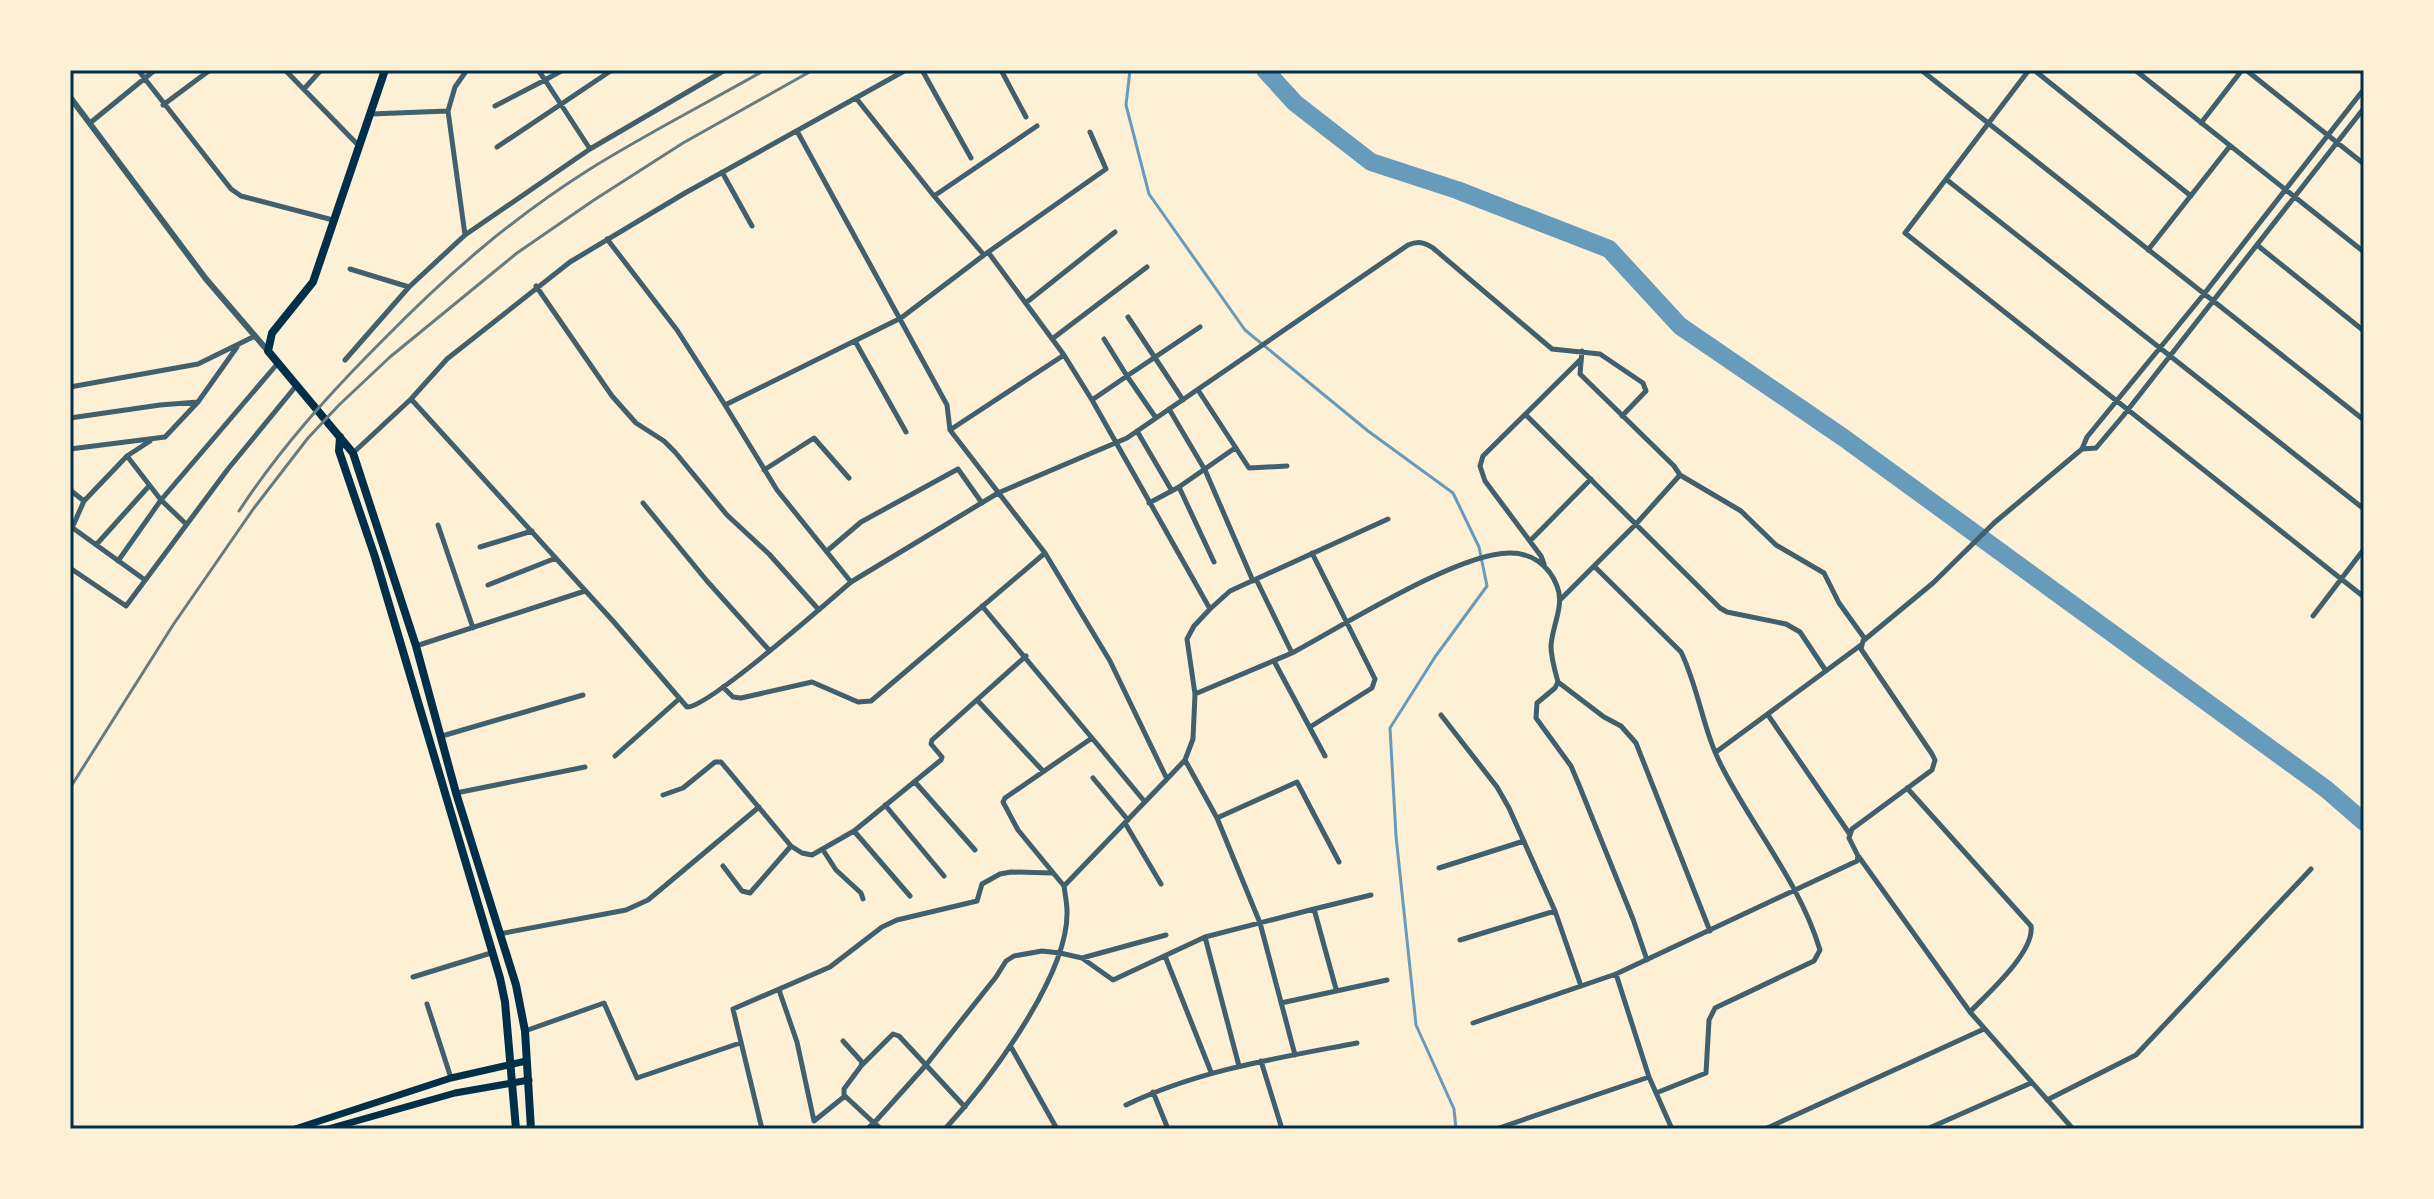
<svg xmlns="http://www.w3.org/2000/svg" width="2434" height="1199" viewBox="0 0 2434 1199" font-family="'Archivo Narrow',sans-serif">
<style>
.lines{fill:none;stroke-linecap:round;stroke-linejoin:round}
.stream{stroke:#669bbc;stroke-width:3}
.river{stroke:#669bbc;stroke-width:18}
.minor{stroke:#3f606c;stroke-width:5}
.tertiary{stroke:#3f606c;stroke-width:6}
.secondary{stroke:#003049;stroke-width:7}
.trunk{stroke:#003049;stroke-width:8}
.rail{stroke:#657d81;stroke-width:3}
.neatline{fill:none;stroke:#003049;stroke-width:3}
</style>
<rect width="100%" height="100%" fill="#fdf0d5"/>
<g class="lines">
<path class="stream" d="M1130,70L1126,105L1149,194L1245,330L1368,431L1453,493L1479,547L1487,586L1435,657L1390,728L1396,836L1416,1025L1454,1109L1456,1129"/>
<path class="river" d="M1265,70L1295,103L1371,162L1457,190L1609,249L1680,326L1844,438L2326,789L2364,822"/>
<path class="minor" d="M138,70L231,189L241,196L333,220
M285,70L360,147
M538,70L545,80L563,70
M922,70L971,158
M1001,70L1026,117
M1921,70L2364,420
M2029,70L1905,233L2364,597
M2034,70L2191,196
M2135,70L2364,252
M2246,70L2364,164
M304,89L321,70
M856,98L934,196L1037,126
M163,105L210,70
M495,106L545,80L590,149
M448,111L465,235
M371,114L448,111L455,87L467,70
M90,123L155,70
M2201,123L2242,70
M797,131L947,405L950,430L1064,355L988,252
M497,147L612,70
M722,172L752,226
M1947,180L2364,509
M934,196L984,255L1106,169L1090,132
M607,239L677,330L725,405L901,318L984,255
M2257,245L2364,331
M2148,250L2230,146
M350,269L409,287
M536,286L612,396L636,423L664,441L675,452L727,515L769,554L819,610
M1027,302L1115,232
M1128,317L1183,400
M1052,339L1147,267
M1104,339L1127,376L1200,327
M855,341L906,432
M345,360L409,287L465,235L590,149L725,70
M70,387L198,364L253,337
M1198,390L1249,468L1287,466
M411,399L613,621L687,707C707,708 828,602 851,582
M1092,400L1127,376L1156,418
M198,402L237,347
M725,405L777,490L851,582L998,493L1127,438L1408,245C1418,241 1424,242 1433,248L1552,349L1600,354L1643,383L1646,391L1622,416
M1169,409L1205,470L1253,581
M1526,415L1720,608L1727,612L1786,624L1800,632L1826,671
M70,418L160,405L198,402L165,437L70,449
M1137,431L1172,491
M2082,449L2096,448L2123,416L2364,108
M353,453L411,399L447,359L570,262L685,193L906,70
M127,456L161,500L278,363
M764,470L814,438L849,478
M1680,475L1741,511L1776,545L1824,573L1839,603L1865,639
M1179,487L1214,562
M70,490L84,501L127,456L150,441
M643,503L707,581L769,650
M1149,503L1179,487L1235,448
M438,525L473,628
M70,526L145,580
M72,528L84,501
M1530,541L1591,479
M96,545L149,486
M480,547L532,531
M827,551L861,522L958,469L982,503
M1045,553L1110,661L1167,779L1185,760L1193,739L1195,694L1187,639L1194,626L1210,609L1092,400L1064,355
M118,561L161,500L186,524
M1544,564L1541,556L1485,481L1480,466L1483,456L1580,360
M1595,567L1681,652C1699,689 1703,731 1722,767C1753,828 1800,883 1820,950L1814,961L1715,1008L1709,1020L1706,1073L1656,1093
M70,568L126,606L228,469L296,386
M488,585L556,558
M1560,600L1636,524L1680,475L1674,466L1580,374L1582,351
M982,606L1092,738
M1210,609L1230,591L1388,519
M2313,616L2364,549
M416,646L585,591
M1292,653C1341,627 1459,552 1510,553C1532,553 1549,565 1557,586C1565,605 1552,626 1551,646C1551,658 1555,671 1558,682L1604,717L1621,726L1636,743L1710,931
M1274,661L1325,756
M1558,682L1555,688L1537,703L1536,718L1571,766L1579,785L1633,919L1647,960
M723,687L733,697L741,698L812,682L858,702L871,701L1045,553L950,430
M1195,694L1292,653L1256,579
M977,700L1043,771
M1441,715L1497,787L1509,808L1555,911L1581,986
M1768,715L1849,833
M1310,727L1372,688L1375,679L1312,553
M442,736L583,695
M1716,752L1861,645
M615,756L679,699
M1185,760L1217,818L1260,923L1295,1055
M1093,778L1128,820
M915,782L975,850
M1907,788L2031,926C2035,952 1987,994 1970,1012
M456,793L585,767
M663,795L683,788L715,762H721L791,846L802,853L812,855L854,831L941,760L942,757L931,744L932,740L1026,656
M1145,802L1092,738L1005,798L1003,802L1018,830L1064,886L1167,779
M885,805L944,876
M1217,818L1297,782L1339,862
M1125,823L1161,884
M854,831L910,896
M823,850L836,870L861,893L863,899
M1859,857L1970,1012L2073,1129
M723,866L742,891L750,893L791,846
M1439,868L1524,841
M1314,909L1371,895
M499,934L626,910L648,900L759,807
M1205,937L1239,1066
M1460,940L1555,911
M1165,956L1211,1072
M1082,958L1166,935
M1616,974L1649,1077L1672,1129
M413,977L491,953
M779,990L797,1042L814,1121L845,1096L874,1123L926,1065L996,977L1006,961L1014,956L1042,951L1060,953L1082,958L1113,980L1205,937L1314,909L1336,989
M1281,1003L1387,980
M427,1004L451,1078
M1473,1023L1616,974L1857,861L1858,856L1849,838L1852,829L1932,770L1935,760L1932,754L1861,649L1863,641L1933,583L1994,523L2082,449L2087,437L2204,294L2364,89
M525,1031L604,1003L637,1078L740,1043
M843,1041L862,1062L861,1066L844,1089V1096
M1011,1047L1057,1129
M1261,1061L1282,1129
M861,1066L893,1034L899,1036L965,1107
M1153,1092L1168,1129
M2047,1100L2136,1055L2311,869
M1126,1105C1199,1070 1278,1058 1357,1043
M762,1129L733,1009L830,967L882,927L897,920L977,901L982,884L1000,874L1011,872L1052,873
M867,1129L874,1123L881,1129
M945,1129C988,1082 1069,975 1067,911C1067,903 1065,894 1064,886
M1496,1129L1649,1077
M1765,1129L1984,1029
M1927,1129L2031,1083"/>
<path class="tertiary" d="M70,97L206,279L268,351"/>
<path class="secondary" d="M295,1129L451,1078L526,1061
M328,1129L455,1093L529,1080"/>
<path class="trunk" d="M385,70L313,282L272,333L268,351L353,453L416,646L456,793L516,985L525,1031L531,1129
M340,437L339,451L375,557L500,978L505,1002L516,1129"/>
<path class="rail" d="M239,511C281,447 330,393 384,339C449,273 511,219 590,169C646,134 707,103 765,70
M70,788L173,625L254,508L308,438L339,405L390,357L517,253L594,200L683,143L813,70"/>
</g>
<rect width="2434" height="1199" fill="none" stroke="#fdf0d5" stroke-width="144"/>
<rect x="72" y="72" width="2290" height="1055" class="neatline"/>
</svg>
